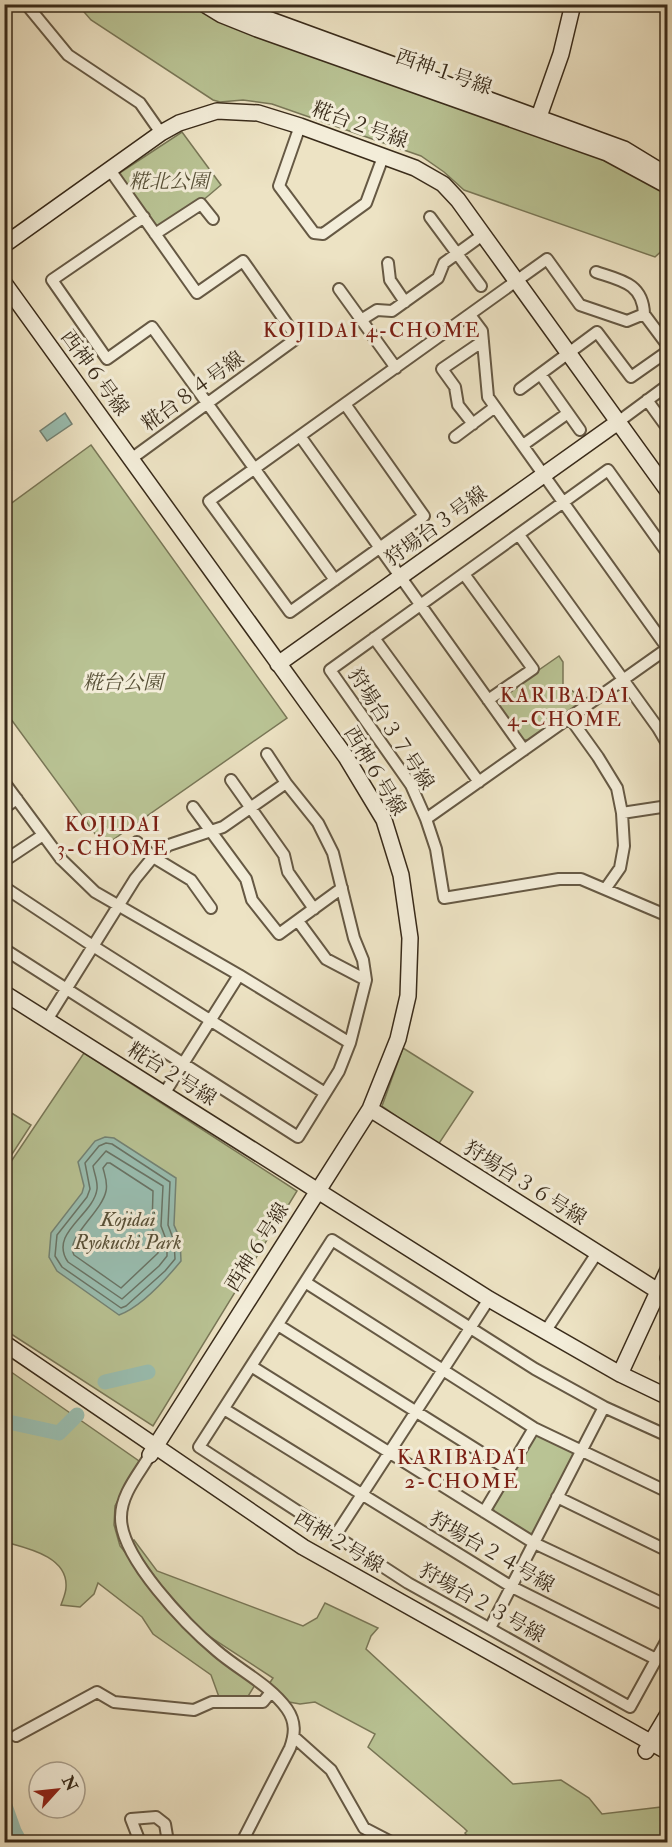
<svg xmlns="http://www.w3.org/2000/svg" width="672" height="1847" viewBox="0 0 672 1847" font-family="'IM FELL Double Pica','Noto Serif JP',serif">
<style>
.green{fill:#b9c394;stroke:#797757;stroke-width:1.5}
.water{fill:#99beb1;stroke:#738375;stroke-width:1.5}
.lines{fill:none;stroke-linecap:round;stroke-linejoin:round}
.shore{stroke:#697466;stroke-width:1.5}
.canal{stroke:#99beb1;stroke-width:9}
.river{stroke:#99beb1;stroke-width:15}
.street-casing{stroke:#665944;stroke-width:14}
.secondary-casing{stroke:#392b1a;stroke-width:18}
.street{stroke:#f3edd9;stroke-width:10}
.secondary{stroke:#f3edd9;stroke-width:15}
.labels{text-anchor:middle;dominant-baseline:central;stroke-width:6;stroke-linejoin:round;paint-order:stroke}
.street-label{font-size:20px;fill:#392b1a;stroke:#f3edd9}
.park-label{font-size:20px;font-style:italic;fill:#595138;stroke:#f3edd9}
.neighbourhood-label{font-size:21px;letter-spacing:1.5px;fill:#7a1f14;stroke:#f3edd9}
</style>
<rect width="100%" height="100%" fill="#ede3c4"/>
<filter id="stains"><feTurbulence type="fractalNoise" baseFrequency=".00333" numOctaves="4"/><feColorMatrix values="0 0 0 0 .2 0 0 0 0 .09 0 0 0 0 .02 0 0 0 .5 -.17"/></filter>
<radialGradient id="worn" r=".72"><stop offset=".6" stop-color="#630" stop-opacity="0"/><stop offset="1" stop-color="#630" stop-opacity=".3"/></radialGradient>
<path class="green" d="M78,5H191L202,12L243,31L586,152L625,170L667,194V246L655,257L464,190L444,172L421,156L272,104L243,100L220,102L213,100L91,20Z
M182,132L221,185L201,202L158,230L118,174Z
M91,445L287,718L104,846L5,711V508Z
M559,656L563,662V685L588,701L531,741L521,739L497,705V699Z
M403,1048L473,1092L438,1145L382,1106Z
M84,1053L297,1191L153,1426L5,1330L4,1172Z
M5,1109L31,1125L5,1165Z
M4,1367L139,1461L115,1506L114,1525L120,1546L172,1611L206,1648L255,1685L247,1698L219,1697L211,1675L153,1634L142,1617L98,1583L94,1594L80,1607L61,1605C63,1599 66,1593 66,1587C68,1556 26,1548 5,1542Z
M539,1434L572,1451L573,1455L534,1533L530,1534L495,1513L493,1508L534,1437Z
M134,1540L157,1571L303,1626L317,1618L325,1603L378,1628L371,1636L366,1649L513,1784L561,1780L589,1798L602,1814L661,1807L667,1798V1842H471L465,1833L467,1831L464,1828L368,1747L375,1734L315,1702L300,1704L289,1702L269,1684L273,1678L204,1633L160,1584L130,1542Z"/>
<path class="water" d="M65,413L72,424L47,441L40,431Z
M105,1137L114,1138L176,1178L174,1225L180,1239L181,1261C167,1278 141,1307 119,1315L57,1271L49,1257L51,1233L82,1193L84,1186L78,1162L95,1141Z"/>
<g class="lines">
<path class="shore" d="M106,1143L112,1144L170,1182L168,1225L174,1241L175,1259L165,1271L126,1306L121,1308L62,1267L55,1256L57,1235L87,1197L90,1189L85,1163L99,1146Z
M106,1151L163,1186L161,1226L167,1242V1256L159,1266L122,1299L68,1262C48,1233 94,1215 97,1189C98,1181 94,1173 93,1166Z
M107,1163H110L153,1191L152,1227L158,1244V1253L121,1288L74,1255C64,1239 102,1212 106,1191C108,1183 105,1176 103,1168Z"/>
<path class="canal" d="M4,1820L9,1819"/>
<path class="river" d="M105,1382L148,1372
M4,1421L59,1433L77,1415
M4,1803L14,1831L20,1842"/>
<g class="street-casing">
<path id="street" d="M26,4L68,55L140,103L161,133
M300,126L279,186L314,233L323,234L366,203L383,157
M110,170L197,293L243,261L297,338L131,459
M144,217L52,280L107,359L152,327L335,580
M430,217L481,286
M155,234L201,204L213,219
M388,263L390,280L405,302
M596,272C620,280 643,283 644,314
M339,289L396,368
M470,315L482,331L488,397L668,649
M361,320L377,310L392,311L438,278L444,263L484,234
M541,375L580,430
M520,389L597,332L631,377L668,351
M647,400L668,429
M345,404L424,516L290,612L209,501L547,259L580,305L627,321L644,314L668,346
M618,422L668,385
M473,424L458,405L455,387L442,369L483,341
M300,436L524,750
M455,437L495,407
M523,445L568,413
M519,535L658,728L668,745
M668,554L608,470L330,670L411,785L426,819L436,849L444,898L559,879H581L668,916
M464,574L533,669L488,700
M374,638L479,782
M570,718L598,757L617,788L622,813L624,846L620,868L606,888
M267,754L286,783
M231,780L284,855L288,872L314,909
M4,782L61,859L95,892L239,975L350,1043
M193,807L246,879L252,900L279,934L342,888
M4,808L17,799
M622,813L668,806
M426,819L668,648
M137,842L153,857L191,880L211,908
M4,861L43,835
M4,887L93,946L325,1093
M298,921L326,959L366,980
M4,949L298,1137L339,1071L350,1043L366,980L363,960L354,938L333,853L318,823L286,783L223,827L169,845L153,857L135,879L47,1020
M164,1094L239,975
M305,1282L534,1428L668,1492
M278,1325L509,1470
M545,1332L597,1253
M668,1354L666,1358H668
M251,1366L534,1543L668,1606
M224,1409L512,1587L656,1659
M668,1436L604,1407L535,1369L332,1240L199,1447L408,1583L630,1707L668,1638
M150,1455C139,1474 121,1494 121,1517C120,1557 187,1626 217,1651C239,1670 270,1685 287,1709C296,1722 295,1734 290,1748L242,1842
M557,1497L668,1551
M484,1512L534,1428
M335,1536L489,1299
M490,1628L604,1407
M16,1736L97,1692L114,1702L194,1710L212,1702H263L271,1692
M294,1737L331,1770L364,1828L391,1842
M140,1842L131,1819L156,1817L165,1824L168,1842"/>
</g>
<g class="secondary-casing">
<path id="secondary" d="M204,4L222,15L257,29L607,153L668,186
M227,4L624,149L665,174
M536,125L561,54L573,4
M4,245L161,133L179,123L217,111L258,113L300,126L415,168L443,184L458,200L668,491
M4,283L346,757L384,820L401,875L410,938L408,996L398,1039L370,1109L150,1455
M278,664L618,422
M4,993L489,1299L620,1374L668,1397
M370,1109L658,1291
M4,1343L303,1547L668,1752
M620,1374L668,1270
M646,1751L668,1714"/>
</g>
<use href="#street" class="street"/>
<use href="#secondary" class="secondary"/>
</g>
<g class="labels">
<g class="street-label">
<text transform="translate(444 72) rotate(19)">西神１号線</text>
<text transform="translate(360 125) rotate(20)">糀台２号線</text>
<text transform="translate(95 373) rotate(54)">西神６号線</text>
<text transform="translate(193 391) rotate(-36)">糀台８４号線</text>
<text transform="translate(436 526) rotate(-36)">狩場台３号線</text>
<text transform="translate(391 729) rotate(57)">狩場台３７号線</text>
<text transform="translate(375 771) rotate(59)">西神６号線</text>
<text transform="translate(172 1074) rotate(32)">糀台２号線</text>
<text transform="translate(525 1183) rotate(32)">狩場台３６号線</text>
<text transform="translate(257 1247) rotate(-58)">西神６号線</text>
<text transform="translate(339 1542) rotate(31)">西神２号線</text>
<text transform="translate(492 1552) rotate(30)">狩場台２４号線</text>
<text transform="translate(482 1603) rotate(29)">狩場台２３号線</text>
</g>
<g class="park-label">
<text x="169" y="181">糀北公園</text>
<text x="123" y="682">糀台公園</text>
<text x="128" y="1219">Kojidai<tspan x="128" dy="23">Ryokuchi Park</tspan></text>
</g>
<g class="neighbourhood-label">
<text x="372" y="330">KOJIDAI 4-CHOME</text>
<text x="565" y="695">KARIBADAI<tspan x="565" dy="24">4-CHOME</tspan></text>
<text x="113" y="824">KOJIDAI<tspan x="113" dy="24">3-CHOME</tspan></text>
<text x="462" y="1457">KARIBADAI<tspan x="462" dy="24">2-CHOME</tspan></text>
</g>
</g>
<rect width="672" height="1847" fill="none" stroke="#ede3c4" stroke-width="24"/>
<rect x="6" y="6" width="660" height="1835" fill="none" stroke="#392b1a" stroke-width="3"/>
<rect x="12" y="12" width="648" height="1823" fill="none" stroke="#392b1a" stroke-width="1.5"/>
<g transform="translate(57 1790) rotate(63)"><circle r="28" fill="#f3edd9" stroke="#a99f8d" stroke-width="1.5"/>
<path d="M0-4.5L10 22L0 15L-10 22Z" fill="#8f2418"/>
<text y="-9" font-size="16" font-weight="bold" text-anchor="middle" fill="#392b1a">N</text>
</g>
<rect width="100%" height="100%" filter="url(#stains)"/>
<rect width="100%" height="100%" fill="url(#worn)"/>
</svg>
